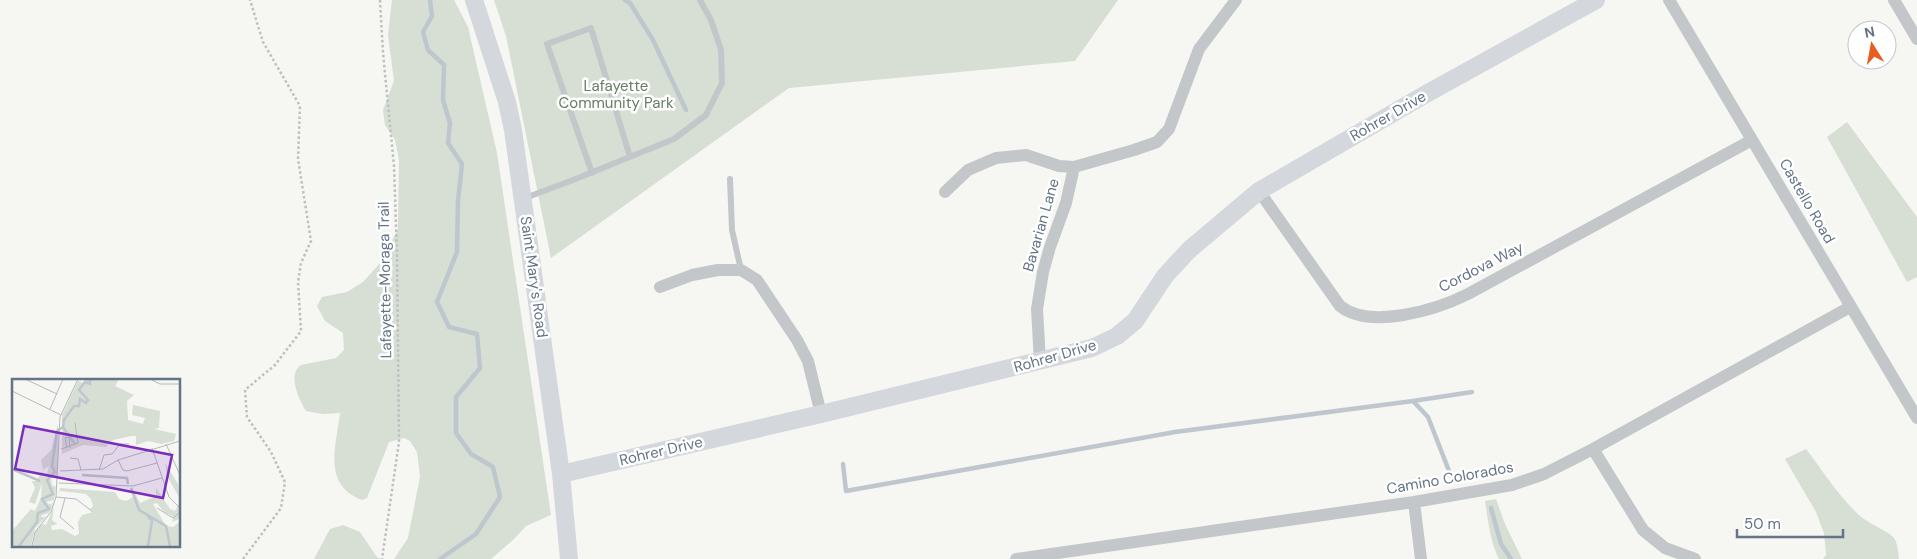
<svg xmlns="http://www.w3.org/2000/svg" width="1917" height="559" viewBox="0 0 1917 559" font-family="'DM Sans',sans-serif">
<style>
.green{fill:#d7ded4}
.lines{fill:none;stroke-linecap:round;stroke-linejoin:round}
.stream{stroke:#bec7cd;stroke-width:4.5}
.path{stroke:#bdbfc1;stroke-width:2.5;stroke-dasharray:2.5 2.5;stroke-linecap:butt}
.lane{stroke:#c3c7ca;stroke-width:6}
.street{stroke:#c3c7ca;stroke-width:12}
.secondary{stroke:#d4d8dd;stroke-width:18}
.labels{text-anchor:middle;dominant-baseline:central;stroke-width:5;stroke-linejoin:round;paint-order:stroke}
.park-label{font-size:15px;fill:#677c63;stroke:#fff}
.street-label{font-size:15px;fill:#647485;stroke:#fff}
.inset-river{fill:none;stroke:#bec7cd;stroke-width:2.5}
.inset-road{fill:none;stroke:#b3bac0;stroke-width:1}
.view{fill:#7b2cbf;fill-opacity:0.15;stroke:#7b2cbf;stroke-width:2.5}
.inset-edge{fill:none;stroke:#647485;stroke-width:2.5}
</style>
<rect width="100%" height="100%" fill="#f6f6f3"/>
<path class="green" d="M392,0H454L468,27L497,153L551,515L526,526L513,540L491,559H394L408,538L420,477L417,452L410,441L404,438L389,442L367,498L362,500C322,484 336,447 340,413L323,414L306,411C299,399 287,375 301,365L336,358L344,350L343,333L325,321L317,306L322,297L347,292L363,282L381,262L398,229L399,160L395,140L385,125L383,110L394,81L388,35Z
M494,0H1118L1075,61L789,88L551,258L506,36Z
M1847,122L1917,217V277L1907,282L1827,137Z
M1806,449C1823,471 1839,497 1860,516C1868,523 1889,532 1893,537C1898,543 1898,551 1899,559H1823L1826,555L1824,533L1816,512L1785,459Z
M1496,499L1505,524L1522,559H1499C1490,541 1488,520 1485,501Z
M343,525L360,532L377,557L381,559H314L330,529Z"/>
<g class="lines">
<path class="stream" d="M430,0L432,16L423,32L428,50L444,65L443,100L450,123L448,143L462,164L458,201L457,252L437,302L449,327L477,334L480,368L456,397V433L471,454L493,467L500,497L476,534L440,559
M625,0L630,3L653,40L686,110
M1413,401L1472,392
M843,464L846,491L1175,432L1413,401L1428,417L1451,476
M1491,508L1501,544L1511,559"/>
<path class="path" d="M380,0L383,53L394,166L397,254L399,442L382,559
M243,559L281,508L285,482L271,452L247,417L245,390L275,365L301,331L298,282L301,263L311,241L298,159L300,106L263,42L250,0"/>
<path class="lane" d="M592,173L547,44L591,28L630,157
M730,179L732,230L741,270
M525,198L573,180L674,139L706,115L722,83L721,50L711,20L700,0"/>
<path class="street" d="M1669,0L1917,418
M1894,0L1917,39
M1259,191L1340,306C1370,330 1436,310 1468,294L1752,140
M945,192L968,170L996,158L1026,155L1059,166L1074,167
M660,287L692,275L718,270H741L757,280L797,340L808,361L821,414
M1040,362L1037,309L1043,272L1050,247L1066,203L1074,167L1134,150L1157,142L1169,129L1199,49L1236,0
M1593,449L1643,530L1665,548L1695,559
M1414,502L1421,559
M1016,559L1414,502L1512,485L1544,474L1593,449L1850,307"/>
<path class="secondary" d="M474,0L507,102L513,130L561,474L569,559
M561,474L821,414L1092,348L1117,336L1135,321L1165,276L1189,250L1259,191L1426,94L1596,0"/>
</g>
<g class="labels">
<g class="park-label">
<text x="616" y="86">Lafayette<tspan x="616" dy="17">Community Park</tspan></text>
</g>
<g class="street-label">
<text transform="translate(1388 116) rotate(-30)">Rohrer Drive</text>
<text transform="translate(1807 201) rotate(60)">Castello Road</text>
<text transform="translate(1041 225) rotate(-74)">Bavarian Lane</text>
<text transform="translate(1481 267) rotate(-27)">Cordova Way</text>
<text transform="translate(534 277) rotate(82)">Saint Mary's Road</text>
<text transform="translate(385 280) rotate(-91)">Lafayette-Moraga Trail</text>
<text transform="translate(1055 356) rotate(-16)">Rohrer Drive</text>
<text transform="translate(661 451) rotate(-13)">Rohrer Drive</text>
<text transform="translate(1450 478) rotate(-10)">Camino Colorados</text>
</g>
</g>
<g transform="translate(12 379)">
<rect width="168" height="168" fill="#f6f6f3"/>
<path d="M73,0H107L103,7L122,16L115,22L116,41L131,45L133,39L120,36L121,26L148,32L147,49L142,50L164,55L162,62L149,65L136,62L124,66V57H119L101,61L94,68L71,66L50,75V36L66,2L71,4ZM46,45V95L39,100L40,106L44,108L42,121L34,123L39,126L42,122L40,128L37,134L30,136L29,138H34L23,149L19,167H0V152L19,130L23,132L29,119L30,104L23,125L17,123L23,109L20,102H25L29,93L35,95L37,87L31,91L29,81L39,71ZM153,84L166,105L167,118L155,97ZM120,108L128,124L144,117V109L158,130L163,132L167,124V140L160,143L162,138L152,133L145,124L141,125L154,147L161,148L167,143V167H21L23,152L30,145L34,146L42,128L40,141L45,145L39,147L40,151L50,150L63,157L67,155L66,143L70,136L82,133L78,130L81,127L79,120L74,115L48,112L47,116L48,109L103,113L107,120L114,122L121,118Z" fill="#d7ded4"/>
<path class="inset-river" d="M51,48L63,65M0,90L28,102M70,96L115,99L116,105M119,109L127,131L154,147L158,167M135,136L140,142L136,167M7,167L25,143L26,134L37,130L30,120L41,115L35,101L43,93L40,87L45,52L51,48L52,41L62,27H67L68,20L74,24L76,21L67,11L73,3L78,5V0"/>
<path class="inset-road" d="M13,0L45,15M138,0L148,5H168M0,12L49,36M38,30L51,0M154,65L168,96M55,69L53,59L57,58L58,69M140,69L157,118L168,129M49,70L66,64L63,44M58,79L66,80L69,91M106,81L111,91L115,92L145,84M87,91L92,76L100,75L108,65H117M48,92L91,90L106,81L168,62M47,104L121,107L150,99M44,118L64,120L81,133M53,119L48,138L62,150M145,129L161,139L167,134M20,167L23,153L39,133L44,118L48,38L66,0"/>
<path class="view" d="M12,47L160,76L151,119L3,90Z"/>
<rect width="168" height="168" class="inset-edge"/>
</g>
<g transform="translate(1872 45) rotate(349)"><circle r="24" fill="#ffffff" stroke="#c1c7ce"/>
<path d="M0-4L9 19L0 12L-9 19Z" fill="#e85e21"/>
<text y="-8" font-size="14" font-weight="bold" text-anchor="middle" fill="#647485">N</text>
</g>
<path d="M1737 529v8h106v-8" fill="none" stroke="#647485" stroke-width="2.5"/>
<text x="1744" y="529" font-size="15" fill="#647485" stroke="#ffffff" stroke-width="4" paint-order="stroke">50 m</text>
</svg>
